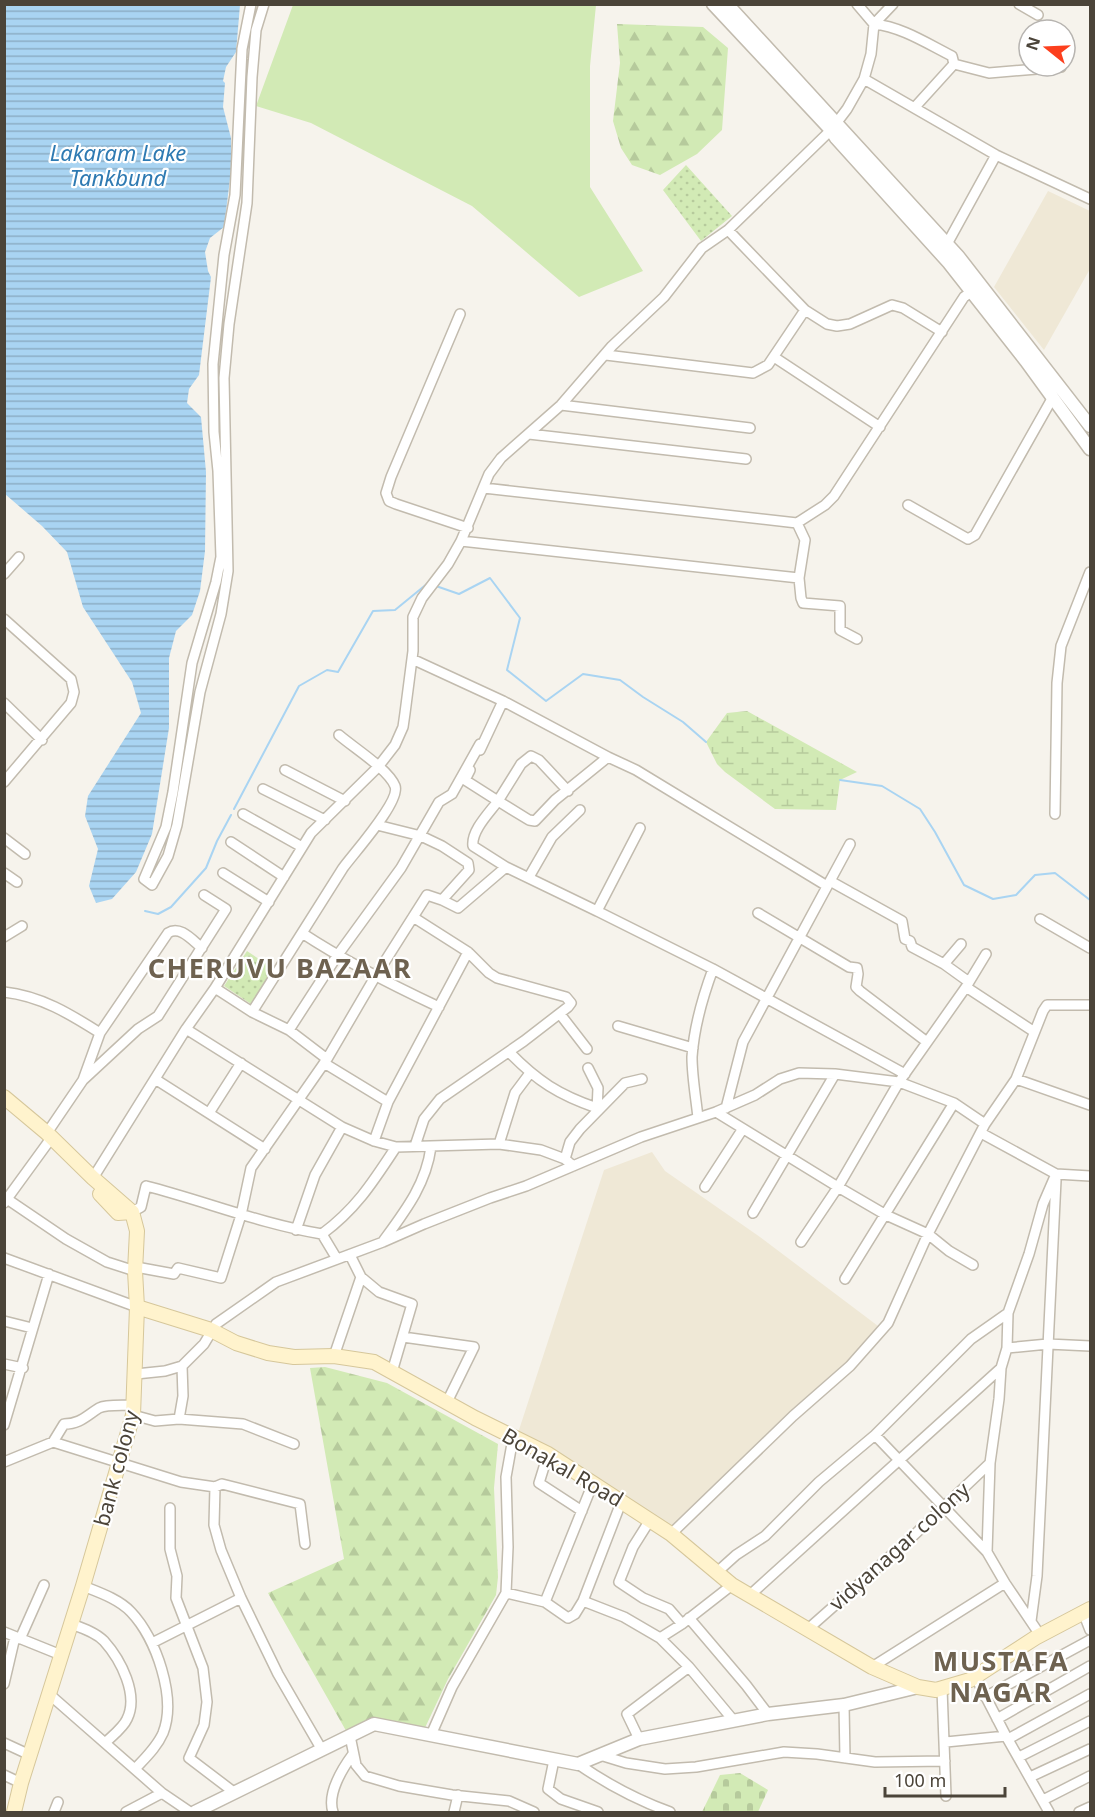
<svg xmlns="http://www.w3.org/2000/svg" width="1095" height="1817" viewBox="0 0 1095 1817" font-family="'Noto Sans',sans-serif">
<style>
.education{fill:#efe8d6}
.grass{fill:#d2eab5}
.forest{fill:url(#forest-firs)}
.wetland{fill:url(#wetland-marsh)}
.cemetery{fill:url(#cemetery-stones)}
.park{fill:url(#park-dots)}
.water{fill:url(#water-rules)}
.lines{fill:none;stroke-linecap:round;stroke-linejoin:round}
.stream{stroke:#a9d4f2;stroke-width:2}
.minor-casing{stroke:#c2bbae;stroke-width:12}
.tertiary-casing{stroke:#c2bbae;stroke-width:15}
.secondary-casing{stroke:#d6c79b;stroke-width:16}
.minor{stroke:#fff;stroke-width:9}
.tertiary{stroke:#fff;stroke-width:12}
.secondary{stroke:#fff3cd;stroke-width:14}
.labels{text-anchor:middle;dominant-baseline:central;stroke-width:4.5;stroke-linejoin:round;paint-order:stroke}
.street-label{font-size:21px;fill:#4b4439;stroke:#fff}
.water-label{font-size:22px;font-style:italic;fill:#2e7ab2;stroke:#fff}
.district-label{font-size:27px;font-weight:bold;letter-spacing:1.5px;fill:#6e6250;stroke:#fff}
</style>
<defs>
<pattern id="forest-firs" width="22" height="20" patternUnits="userSpaceOnUse" patternTransform="scale(1.5)"><rect width="22" height="20" fill="#d2eab5"/><path d="M5 1l3.5 6h-7zM16 11l3.5 6h-7z" fill="#b6ca9c"/></pattern>
<pattern id="wetland-marsh" width="20" height="14" patternUnits="userSpaceOnUse" patternTransform="scale(1.5)"><rect width="20" height="14" fill="#d2eab5"/><path d="M1 5h8M5 5V1M11 12h8M15 12V8" fill="none" stroke="#b6ca9c"/></pattern>
<pattern id="cemetery-stones" width="16" height="16" patternUnits="userSpaceOnUse" patternTransform="scale(1.5)"><rect width="16" height="16" fill="#d2eab5"/><path d="M2 7V4a2 2 0 0 1 4 0v3zM10 15v-3a2 2 0 0 1 4 0v3z" fill="#b6ca9c"/></pattern>
<pattern id="park-dots" width="8" height="8" patternUnits="userSpaceOnUse" patternTransform="scale(1.5)"><rect width="8" height="8" fill="#d2eab5"/><path d="M2 2h.1M6 6h.1" fill="none" stroke="#b6ca9c" stroke-width="1.8" stroke-linecap="round"/></pattern>
<pattern id="water-rules" width="6" height="5" patternUnits="userSpaceOnUse" patternTransform="scale(1.5)"><rect width="6" height="5" fill="#a9d4f2"/><path d="M0 2.5h6" fill="none" stroke="#8caec5"/></pattern>
</defs>
<rect width="100%" height="100%" fill="#f6f3ec"/>
<path class="education" d="M1048,191L1090,211V269L1044,350L994,287Z
M652,1152L665,1171L760,1237L882,1329L672,1532L517,1436L604,1170Z"/>
<path class="grass" d="M293,5H596L590,66V187L643,271L579,297L472,206L311,123L256,106Z"/>
<path class="forest" d="M617,24L703,27L728,48L722,130L697,154L660,175L632,165L621,148L613,121L620,63Z
M325,1367L387,1383L498,1444L494,1488L498,1577L496,1595L448,1679L423,1732L374,1724L349,1736L268,1593L344,1559L310,1368Z"/>
<path class="wetland" d="M747,711L857,772L840,780L836,810L775,809L725,772L717,764L706,742L727,713Z"/>
<path class="cemetery" d="M740,1773L768,1790L758,1812H702L720,1775Z"/>
<path class="park" d="M686,165L732,216L701,241L663,190Z
M247,951L277,971L254,1006L224,986Z"/>
<path class="water" d="M5,4L240,5L236,52L226,67L223,81L225,83L223,107L231,138V171L224,227L210,238L205,252L208,271L211,277L199,375L189,389L187,403L201,417L206,472L205,551L200,591L192,615L176,631L169,658V728L152,834L136,872L112,899L96,903L89,886L98,849L85,816L88,796L141,713L132,682L83,607L67,552L42,526L5,494Z"/>
<g class="lines">
<path class="stream" d="M436,586L459,594L490,578L520,618L507,670L546,701L583,674L620,680L643,697L683,722L706,742
M840,780L882,786L920,809L935,832L964,885L993,899L1016,895L1035,875L1055,873L1090,900
M234,809L299,686L327,670L338,672L373,611L395,610L428,583
M145,911L158,914L171,907L206,868L217,841L231,815"/>
<g class="minor-casing">
<path id="minor" d="M251,4L242,49L235,195L224,255L213,364L214,432L218,471L221,557L216,582L192,663L173,792L166,827L144,879L152,885L168,856L177,825L200,692L221,614L228,571L224,378L229,324L247,203L252,77L256,30L264,4
M1019,4L1038,15
M874,24C902,27 926,43 952,56L954,64L915,107
M874,24L893,4
M954,64L989,73L1061,67
M864,79L996,155L1090,199
M728,230L805,310L827,324L837,326L850,324L892,305L903,308L942,332
M947,244L996,155
M460,314L391,477L386,493L389,501L396,504L468,528
M606,355L753,373L768,365L805,310
M774,357L880,427
M561,405L750,428
M529,434L746,459
M484,488L797,523
M908,505L968,539L975,535L1053,397
M461,541L799,578L805,540L797,523L825,505L834,496L964,297L971,292
M4,574L19,557
M799,578L801,598L803,603L840,606V630L857,639
M4,619L71,679L74,692L71,703L4,782
M412,659L503,701L480,750
M503,701L608,757
M4,703L42,740
M285,770L345,801
M470,770L465,780L498,801C489,813 471,831 473,846L506,867
M263,789L325,820
M568,791L539,760L531,756L521,764L498,801L529,820L535,821L555,800L608,757L636,770L827,886
M243,814L302,847
M1055,814L1057,683L1061,646L1090,572
M377,825L421,836L442,846L468,863L469,870L442,900
M640,828L597,911L713,969L905,1074
M4,838L25,854
M231,842L284,877
M4,873L17,882
M223,873L269,902
M529,877L552,837L580,810
M830,881L902,921L905,939L910,941L912,947L944,964L969,982
M758,913L849,967L857,968L858,974L856,987L860,991L927,1042
M413,917L468,952L489,973L497,978L566,997L571,1003L568,1007L524,1041L440,1099L424,1119L415,1146
M1040,919L1090,948
M302,933C346,962 392,985 439,1007
M4,937L22,926
M944,964L961,944
M966,987L1033,1031
M215,988L252,1012L289,1030L327,1059
M4,992C41,996 70,1014 100,1033
M252,1012L343,868C353,854 401,801 395,786C388,769 354,748 339,735
M560,1014L587,1049
M618,1026L693,1048
M186,1029L342,1127L374,1141L396,1147L499,1144L541,1150L565,1159L573,1166
M289,1030L337,956L401,868L439,802L452,794L480,744
M509,1052C537,1081 559,1095 597,1108
M324,1063L388,1102
M588,1068L598,1088L597,1111
M155,1079L265,1149
M1016,1079L1090,1105
M83,1080L100,1033L168,933C180,925 192,940 202,948
M726,1108L743,1042L850,844
M716,1112L838,1187L886,1215L928,1234L949,1251L973,1265
M209,1113L241,1063
M698,1118C696,1098 692,1077 692,1057C694,1027 703,996 713,969
M47,1133L83,1080L138,1029L158,1016L226,909L204,895
M981,1133L1056,1174L1090,1176
M374,1141L388,1102L468,952
M499,1144L515,1093L530,1073
M565,1159L570,1142L580,1129L625,1083L642,1079
M93,1178L186,1029L215,988L311,833L378,767L395,745L403,727L405,713L413,651V617L422,598L448,564L461,541L489,474L501,458L561,405L612,346L664,297L702,248L728,230L831,130L847,109L864,79L871,54L874,24L857,4
M705,1187L742,1130
M7,1199L66,1239L107,1262L135,1271
M4,1203L52,1137
M132,1212L141,1207L146,1186C205,1201 261,1224 322,1234L337,1259
M753,1213L835,1074
M296,1230L315,1175L342,1127
M322,1234C356,1209 373,1182 396,1147
M384,1240C406,1210 426,1184 431,1147
M801,1242L838,1187L899,1082L966,987L986,954
M4,1258L137,1307
M136,1267L174,1274L178,1268L221,1278L241,1215L251,1168L327,1059L375,977L427,895L442,900L458,908L506,867L597,911
M361,1277L379,1292L412,1304L392,1372
M845,1279L954,1103
M4,1321L32,1328
M403,1337L474,1347L447,1402
M1007,1348L1048,1344L1090,1346
M334,1356L361,1277L350,1255
M4,1364L23,1368
M136,1374L165,1371L182,1366L204,1344L216,1324L276,1282L383,1242L424,1224L490,1198L526,1186L641,1137L716,1112L755,1095L780,1079L799,1073L835,1074L899,1082L954,1103L985,1124
M133,1415L155,1421L179,1419L243,1424L294,1444
M179,1419L183,1396L182,1366
M4,1425L49,1274
M875,1435L987,1552
M53,1442L181,1482L215,1487L222,1484L300,1504L305,1544
M548,1454L539,1483L582,1511
M4,1462L53,1442L64,1424C80,1424 86,1416 99,1408C107,1404 124,1406 133,1405
M215,1487L214,1525L221,1550L241,1598L278,1674L322,1750
M170,1508V1549L177,1576L176,1598L203,1668L207,1702L204,1725L189,1758L235,1793
M650,1520L633,1547L619,1582L643,1598L669,1609L682,1624
M671,1534L793,1416L850,1366L888,1323L928,1234L985,1124L1016,1079L1043,1011L1047,1005H1090
M716,1573L736,1555L765,1536L819,1482L875,1435L971,1339L1008,1313
M83,1586C98,1592 119,1599 131,1612C156,1638 177,1698 163,1733C157,1747 145,1758 135,1769
M506,1593L545,1602L568,1618L575,1614L583,1601L624,1617L660,1638L689,1667L734,1721
M750,1595L1001,1368
M583,1601L622,1500
M545,1602L593,1483
M1083,1612L1090,1630
M689,1618L746,1685L768,1714
M1031,1621L1037,1576L1056,1180
M71,1624C82,1628 95,1632 104,1641C121,1660 139,1695 127,1719C123,1728 112,1736 105,1743
M808,1629L912,1537L990,1463
M1036,1629L1005,1583L987,1552L990,1463L999,1399L1001,1368L1007,1348L1008,1313L1029,1254L1043,1204L1056,1174
M4,1632L61,1655
M660,1638L682,1624L732,1585
M20,1639L44,1585
M152,1643L241,1598
M872,1667L1005,1583
M975,1676L1006,1736L1049,1812
M4,1684L15,1637
M942,1689L946,1796
M49,1694L162,1793L190,1812
M985,1697L1090,1640
M844,1705L845,1758
M997,1719L1090,1666
M431,1735L452,1687L506,1593L508,1547L506,1477L513,1438
M350,1736L356,1765L365,1776L399,1786L452,1795L509,1801L534,1812
M639,1739L627,1714L689,1667
M1008,1739L1090,1694
M946,1742L1006,1736
M4,1743L30,1755
M600,1755L626,1763L665,1769L696,1767L784,1752L817,1754L875,1762L945,1761
M1019,1757L1090,1721
M554,1760L548,1789L561,1799L598,1812
M578,1764C607,1784 637,1800 670,1812
M4,1775L21,1783
M1030,1777L1090,1749
M1043,1800L1090,1776
M54,1812L58,1802
M126,1812L162,1793
M333,1812C327,1794 342,1769 353,1754
M454,1812L458,1795
M1079,1812L1090,1807"/>
</g>
<g class="tertiary-casing">
<path id="tertiary" d="M713,4L831,130L836,138L949,263L1026,361L1090,449
M727,4L958,256L1090,426
M195,1812L374,1724L578,1764L639,1739L768,1714L844,1705L918,1687"/>
</g>
<g class="secondary-casing">
<path id="secondary" d="M4,1097L47,1133L93,1178L132,1212L137,1231L135,1271L137,1307L133,1415L83,1586L21,1783L14,1812
M100,1194L118,1213L132,1212
M137,1307L211,1330L236,1343L268,1353L294,1357L334,1356L374,1362L475,1418L548,1454L671,1534L732,1585L872,1667L918,1687L936,1690L970,1680L1035,1638L1090,1609"/>
</g>
<use href="#minor" class="minor"/>
<use href="#tertiary" class="tertiary"/>
<use href="#secondary" class="secondary"/>
</g>
<g class="labels">
<g class="street-label">
<text transform="translate(563 1467) rotate(30)">Bonakal Road</text>
<text transform="translate(116 1468) rotate(-75)">bank colony</text>
<text transform="translate(899 1546) rotate(-42)">vidyanagar colony</text>
</g>
<g class="water-label">
<text x="118" y="152">Lakaram Lake<tspan x="118" dy="25">Tankbund</tspan></text>
</g>
<g class="district-label">
<text x="280" y="967">CHERUVU BAZAAR</text>
<text x="1001" y="1660">MUSTAFA<tspan x="1001" dy="31">NAGAR</tspan></text>
</g>
</g>
<rect width="1095" height="1817" fill="none" stroke="#4b4439" stroke-width="12"/>
<g transform="translate(1047 48) rotate(288)"><circle r="28" fill="#ffffff" stroke="#b7b4b0" stroke-width="1.5"/>
<path d="M0-4.5L10 22L0 15L-10 22Z" fill="#fc3f1d"/>
<text y="-9" font-size="16" font-weight="bold" text-anchor="middle" fill="#4b4439">N</text>
</g>
<path d="M885 1787v9h120v-9" fill="none" stroke="#4b4439" stroke-width="3"/>
<text x="894" y="1787" font-size="18" fill="#4b4439" stroke="#ffffff" stroke-width="4.5" paint-order="stroke">100 m</text>
</svg>
